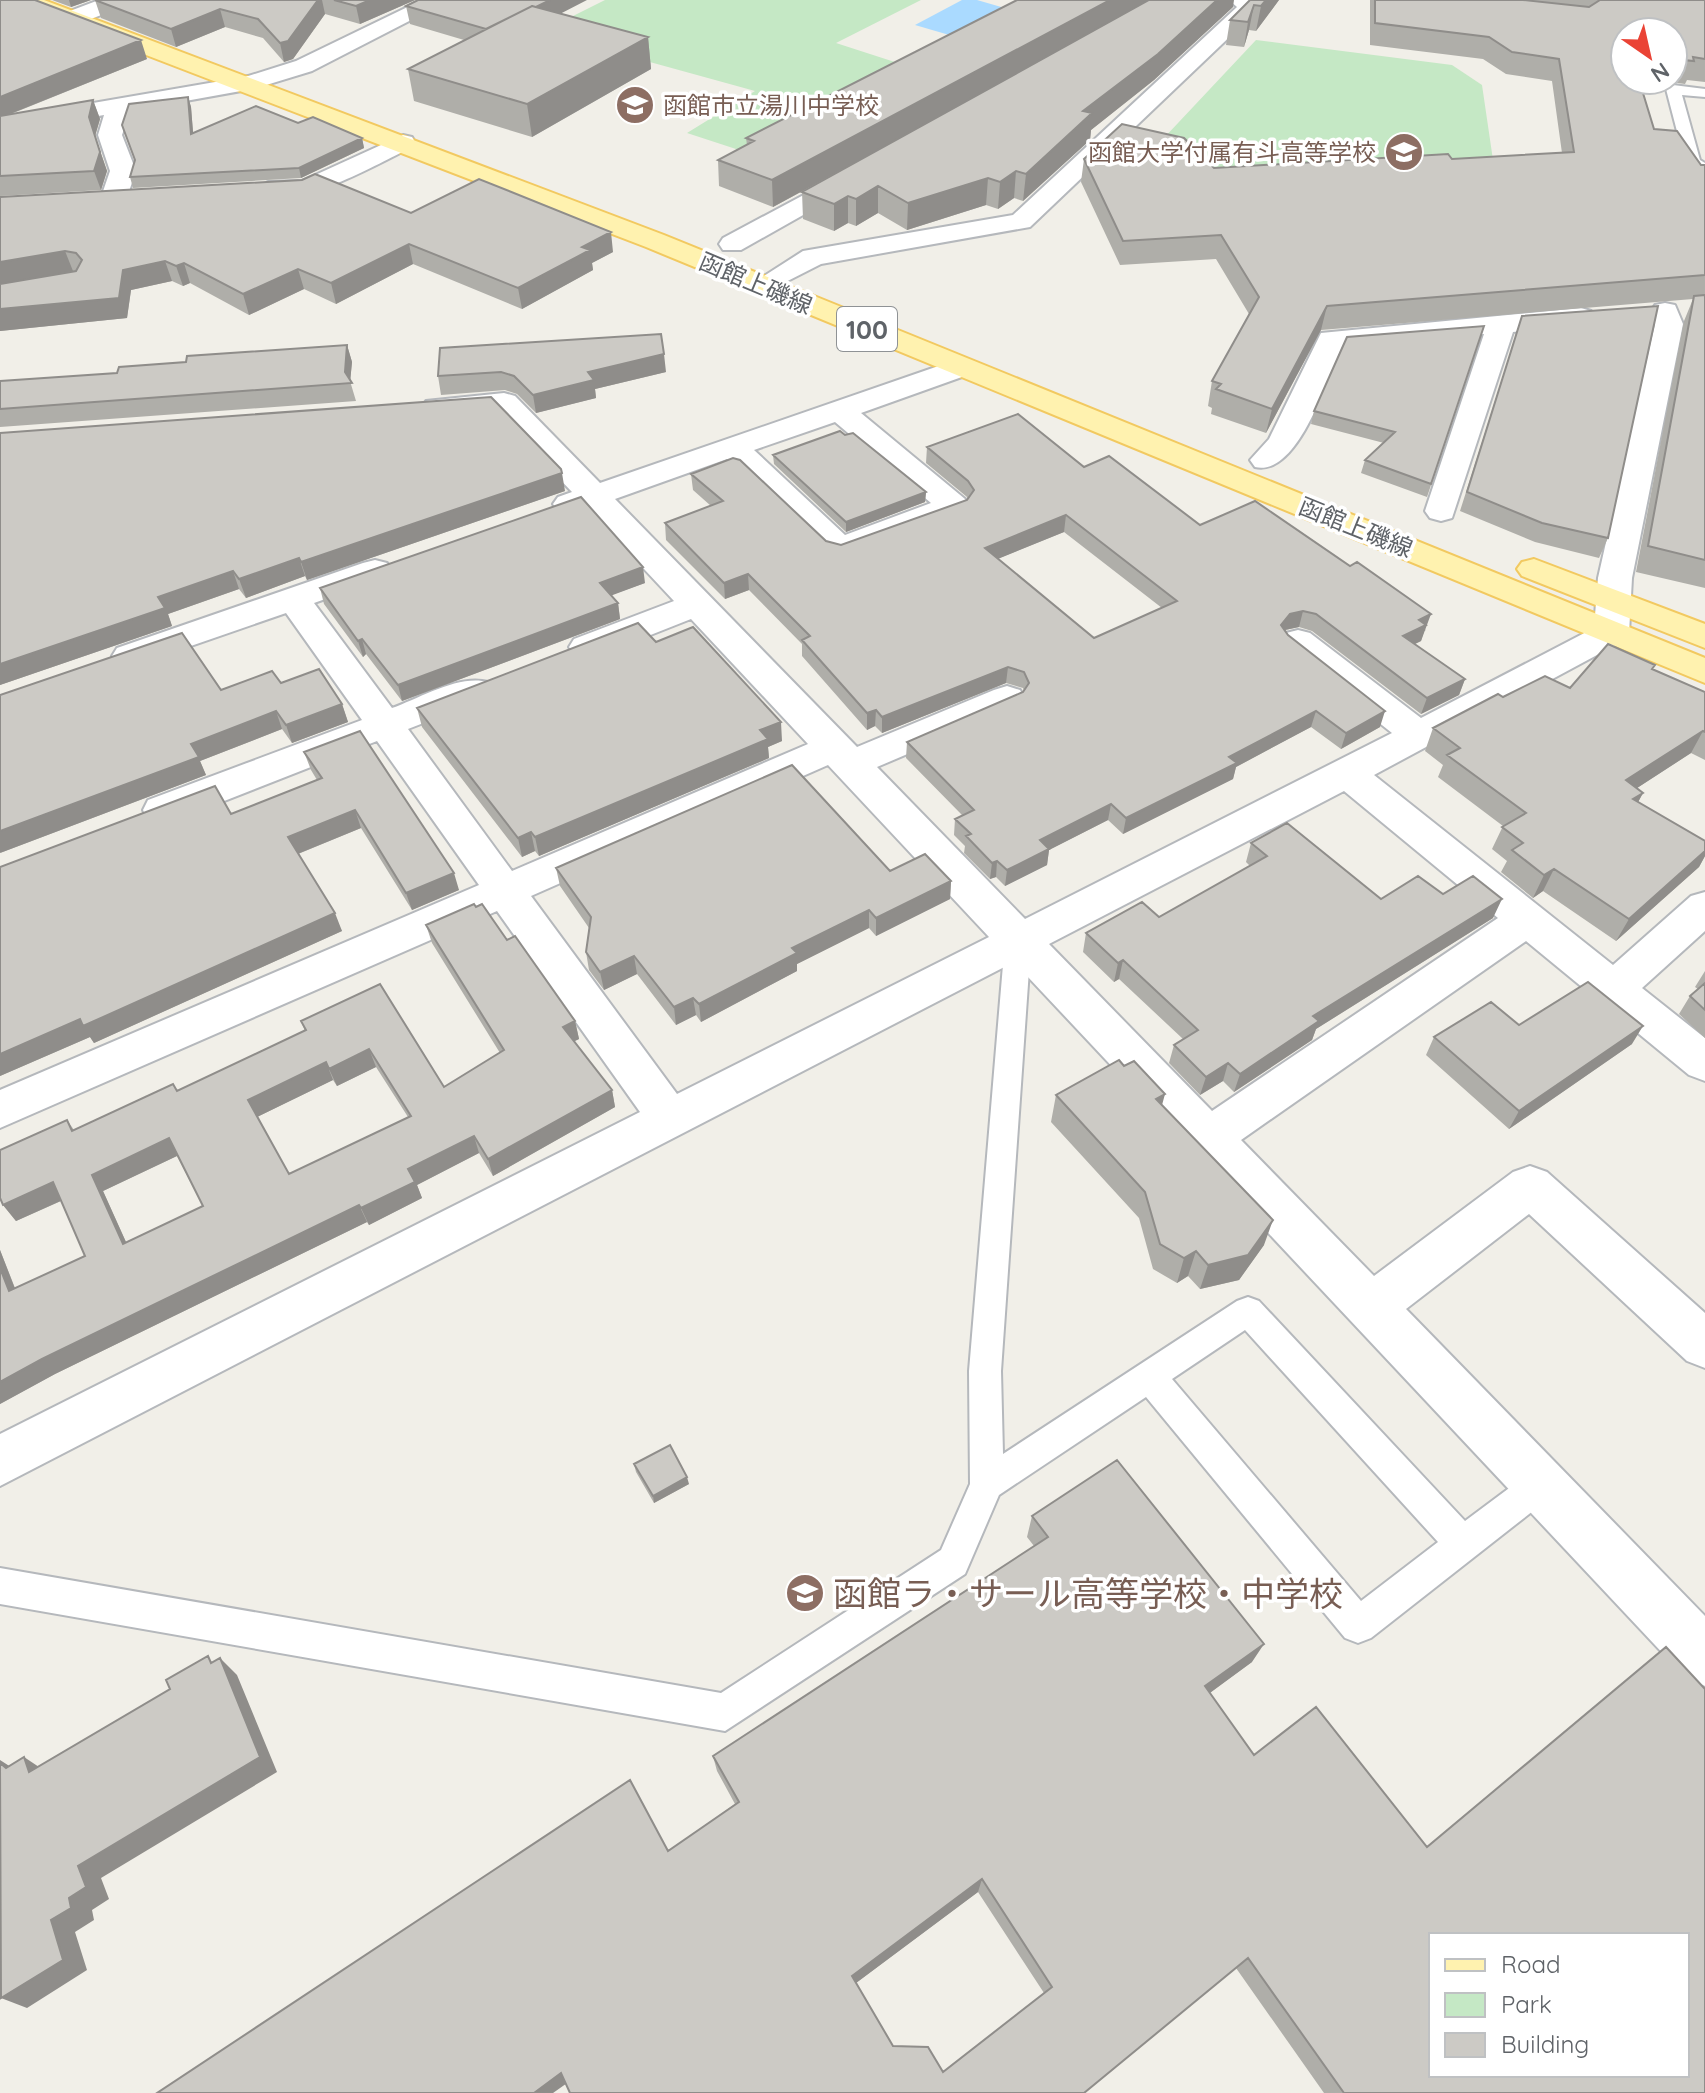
<svg xmlns="http://www.w3.org/2000/svg" width="1705" height="2093" viewBox="0 0 1705 2093" font-family="Quicksand,'Noto Sans JP',sans-serif">
<style>
.green{fill:#c5e8c5}
.water{fill:#aadaff}
.lines{fill:none;stroke-linecap:round;stroke-linejoin:round}
.service-casing{stroke:#b5b8bc;stroke-width:4}
.minor-casing{stroke:#b5b8bc;stroke-width:4}
.tertiary-casing{stroke:#b5b8bc;stroke-width:4}
.primary-casing{stroke:#f2c960;stroke-width:4}
.service{fill:#fff;fill-rule:evenodd}
.minor{fill:#fff;fill-rule:evenodd}
.tertiary{fill:#fff;fill-rule:evenodd}
.primary{fill:#fff2af;fill-rule:evenodd}
.wall{fill:#afaea9;fill-rule:evenodd}
.shaded-wall{fill:#8f8d8a}
.building{fill:#cccac5;stroke:#8f8d8a;stroke-width:2;fill-rule:evenodd}
.labels{text-anchor:middle;dominant-baseline:central;stroke-width:7;stroke-linejoin:round;paint-order:stroke}
.far-education-label{font-size:24px;fill:#785e54;stroke:#fff;text-anchor:start}
.far-street-label{font-size:24px;fill:#5f6368;stroke:#fff}
.shield{fill:#fff;stroke:#8f9295;stroke-width:2}
.shield-label{font-size:26px;font-weight:bold;fill:#5f6368}
.near-education-label{font-size:34px;fill:#785e54;stroke:#fff;text-anchor:start}
</style>
<rect width="100%" height="100%" fill="#f1efe8"/>
<path class="green" d="M605,0H921L836,43L904,65L739,150L687,133L755,91L541,32Z
M1256,40L1452,65L1482,85L1493,160L1201,168L1147,156Z"/>
<path class="water" d="M962,0H977L1015,11L963,39L915,25Z"/>
<g class="lines">
<g class="service-casing">
<path id="service" d="M1673,85L1705,89V97L1682,95L1700,160L1705,163V175L1685,162L1666,89Z
M1018,931L1027,934L1031,941L1001,1371L1003,1454L1237,1301L1248,1297L1259,1301L1465,1521L1528,1474L1540,1469L1552,1474L1557,1485L1552,1496L1371,1638L1358,1643L1345,1638L1146,1397L999,1495L965,1574L725,1731L0,1604V1568L721,1693L941,1550L970,1484L969,1371L1005,941L1009,934ZM1245,1330L1438,1542L1361,1601L1172,1379Z"/>
</g>
<g class="minor-casing">
<path id="minor" d="M99,0H130L127,5L78,24L70,26L59,19L62,14Z
M1229,0H1256L1262,6L1030,227L821,264L764,293L754,291L750,285L803,251L1013,215L1237,7Z
M250,76L262,83L258,88L130,111L122,135L136,171L126,200L113,208L100,200L110,171L98,135L104,115L0,133V119Z
M403,135L412,137L415,142L412,147C385,160 278,222 255,190L268,182L302,181Z
M856,167L865,170L869,175L865,180L741,250H723L719,244L723,238Z
M1665,303L1675,305L1683,324L1632,578L1629,633L1623,641L1374,775L1613,965L1691,896L1705,892V931L1642,988L1705,1038V1081L1689,1075L1526,941L1241,1140L1374,1276L1513,1172L1530,1166L1547,1172L1705,1313V1368L1687,1361L1529,1214L1406,1309L1705,1616V1686L1685,1677L1014,962L0,1486V1434L640,1112L497,911L0,1128V1090L479,885L377,741L176,820L162,824L148,820L143,810L148,800L362,720L286,613L130,667L117,664L112,656L117,648L363,563L375,560L387,563L392,570L387,577L314,603L392,708C420,698 459,674 488,682L493,690L488,698L408,729L512,871L808,744L691,619L600,655L587,658L574,655L569,647L574,639L674,601L587,508L569,514L558,511L553,504L558,497L572,492L496,412L437,416L426,413L422,407L426,401L504,393L515,396L600,483L953,361H973L978,367L973,373L861,413L965,499L970,506L965,513L840,558L828,555L727,459L615,499L857,747L994,690L1007,686L1020,690L1025,698L1020,706L877,767L1025,919L1392,733L1286,649L1280,641L1286,633L1298,630L1310,633L1421,718L1594,628L1598,578L1655,324L1651,311L1655,305ZM835,422L931,503L845,535L754,450ZM828,765L989,937L677,1094L531,896ZM1344,791L1498,918L1212,1111L1049,944Z
M1581,308L1591,311L1595,317L1591,323L1513,332L1452,518L1441,521L1430,518L1425,511L1484,334L1342,347C1327,379 1298,477 1255,467L1250,460L1269,439L1321,333Z"/>
</g>
<g class="tertiary-casing">
<path id="tertiary" d="M422,0H450L312,71L250,90L238,83L242,78L296,61Z"/>
</g>
<g class="primary-casing">
<path id="primary" d="M13,0H44L664,235L1705,658V683L646,247L16,5Z
M1534,559L1705,624V648L1522,576L1517,569L1522,562Z"/>
</g>
<use href="#service" class="service"/>
<use href="#minor" class="minor"/>
<use href="#tertiary" class="tertiary"/>
<use href="#primary" class="primary"/>
</g>
<path class="wall" d="M0,0L147,59L11,114L93,100L100,119L95,136L107,171L101,190L0,196Z
M52,0H91L71,7Z
M95,0H415L360,24L325,14L293,59L284,62L263,38L225,27L176,47L101,18Z
M1250,0H1279L1256,31L1249,30L1244,47L1226,45L1230,20Z
M1370,0H1705V82L1687,80L1685,84L1656,80H1673V32H1625V80L1654,129L1701,165H1705V588L1636,572L1684,321L1693,299L1321,330L1266,433L1211,414L1212,408L1208,406L1212,381L1249,314L1216,259L1120,265L1081,182L1084,159L1214,168L1452,159L1562,153L1552,81L1506,74L1483,59L1370,45Z
M406,6L561,14L648,37L651,69L532,137L414,101L408,69L464,40L410,24Z
M1233,7L1154,80L1091,130L1090,140L1023,201L1014,198L998,209L986,205L907,230L878,213L856,226L848,223L834,231L803,219L802,192L836,173L773,207L719,186L718,160L747,145L746,138Z
M188,97L191,107L193,133L298,123L362,138L364,148L301,178L133,188L130,177Z
M0,197L411,213L613,252L592,263L593,270L522,309L413,264L336,304L304,289L249,315L190,283L183,286L172,281L131,290L127,318L0,331Z
M1522,316L1608,538L1599,558L1535,542L1460,511Z
M1480,338L1427,497L1361,473L1365,460L1384,443L1311,424L1314,411Z
M347,345L352,362L350,381L356,401L0,427V381L117,373L186,362Z
M440,348L666,372L595,389L596,398L536,413L517,394L505,390L441,395L438,376Z
M0,433L565,491L307,580L305,576L246,598L239,589L168,614L172,626L0,685Z
M845,435L926,492L925,502L846,532L774,464L773,455Z
M927,447L1084,467L1200,525L1426,630L1424,631L1421,641L1415,644L1465,679L1459,695L1421,714L1312,631L1299,627L1285,630L1288,635L1380,727L1341,749L1311,727L1236,767L1233,779L1123,834L1108,820L1049,850L1047,865L1005,886L996,877L990,879L964,853L965,846L954,835L955,819L962,815L906,758L907,742L1023,692L1024,691L1023,688L1006,683L882,733L875,726L867,730L802,656V644L749,590L725,599L666,540L665,523L711,506L693,490L691,474L826,541L841,545L967,500V497L926,463ZM1064,532L1162,608L1094,638L997,559Z
M645,583L611,595L618,603L620,619L402,701L366,654L363,657L324,604L320,588Z
M656,642L782,741L768,747L769,758L539,856L535,851L522,857L422,727L417,708Z
M1653,669L1705,692V760L1691,753L1637,788L1643,793L1638,802L1705,841V856L1699,867L1616,941L1543,891L1533,898L1501,872L1507,861L1492,849L1503,826L1438,777L1443,765L1425,751L1433,728L1503,697L1570,688Z
M281,683L342,704L348,722L292,743L282,729L200,761L206,775L0,853L221,690Z
M304,752L459,890L412,910L361,828L298,854L342,931L94,1043L90,1037L0,1076V867L231,814L317,780L311,770Z
M1251,843L1381,899L1443,894L1493,918L1316,1029L1312,1040L1234,1092L1223,1081L1200,1095L1169,1063L1174,1045L1183,1039L1119,979L1114,982L1083,952L1086,933L1159,917L1250,866L1246,862Z
M556,868L890,871L951,881L950,899L876,936L869,928L797,964V971L701,1022L696,1015L676,1025L637,974L604,990L589,970L586,952L589,928L560,886Z
M426,925L507,940L575,1021L579,1039L574,1041L612,1090L615,1107L493,1176L479,1153L417,1185L422,1198L369,1225L367,1222L55,1374L0,1404V1250L15,1288L85,1256L61,1201L16,1221L3,1205L67,1120L74,1130L177,1091L305,1031L301,1021L380,984L444,1087L500,1053L432,943ZM376,1067L408,1117L289,1174L257,1117L333,1080L337,1086ZM177,1156L203,1206L126,1242L103,1191Z
M1705,971V1038L1679,1014L1690,996L1698,989L1695,987Z
M1519,1025L1632,1044L1509,1129L1426,1055L1434,1037Z
M1056,1095L1162,1105L1264,1245L1239,1280L1200,1289L1188,1276L1177,1283L1153,1269L1139,1218L1051,1122Z
M634,1464L689,1484L654,1503L636,1472Z
M1032,1516L1252,1662L1209,1693L1254,1755L1426,1846L1705,2093H1324L1236,1968L1084,2093L566,2084L668,1851L735,1804L717,1771L713,1756L1034,1546L1027,1537ZM978,1892L1044,1993L943,2072L893,2046L856,1983Z"/>
<path class="shaded-wall" d="M69,0H91L71,7Z
M318,0H322L325,14L293,59L284,62L280,43Z
M370,0H415L360,24L356,6Z
M550,0H587L494,48L491,30Z
M1110,0H1153L773,207L772,180Z
M1217,0H1234L1233,7L1154,80L1091,130L1090,140L1023,201L1026,174L1083,111Z
M1266,0H1279L1256,31L1261,6Z
M1254,5L1249,30L1244,47L1248,22Z
M220,9L225,27L176,47L171,29Z
M648,37L651,69L532,137L527,104Z
M141,40L147,59L0,118V97Z
M188,97L191,107L194,144L191,134Z
M93,100L100,119L95,136L107,171L101,190L94,171L89,117Z
M362,138L364,148L301,178L299,168Z
M1016,171L1014,198L998,209L1000,182Z
M988,178L986,205L907,230L908,203Z
M878,186V213L856,226V199Z
M848,196V223L834,231V204Z
M611,232L613,252L592,263L593,270L522,309L518,288L582,247Z
M409,244L413,264L336,304L331,283Z
M65,251L73,271L0,284V262Z
M165,261L172,281L131,290L127,318L0,331V309L123,270Z
M184,263L190,283L183,286L176,266Z
M298,269L304,289L249,315L243,294Z
M1327,306L1321,330L1266,433L1272,409Z
M347,345L352,362L350,383L345,372Z
M664,354L666,372L595,389L596,398L536,413L533,395L588,372Z
M562,473L565,491L307,580L301,562Z
M926,492L925,502L846,532V522Z
M1066,515L1064,532L983,565L985,548Z
M299,558L305,576L246,598L239,579Z
M643,567L645,583L602,599L600,583Z
M233,571L239,589L168,614L172,626L0,685V664L158,597Z
M748,574L749,590L725,599L724,583Z
M618,603L620,619L402,701L398,685Z
M1303,611L1299,627L1285,630L1281,625L1290,614Z
M1431,614L1421,641L1398,652L1403,636L1419,620Z
M362,639L366,654L363,657L358,641Z
M1008,667L1006,683L882,733V717Z
M1465,679L1459,695L1421,714L1427,698Z
M342,704L348,722L292,743L286,725Z
M876,710L875,726L867,730V713Z
M276,711L282,729L200,761L206,775L0,853V831L191,744Z
M1316,711L1311,727L1236,767L1233,779L1123,834L1126,818L1229,757Z
M1385,711L1380,727L1341,749L1346,733Z
M781,722L782,741L768,747L769,758L539,856L535,837L760,730Z
M1703,731L1691,753L1614,803L1626,780Z
M1643,793L1631,815L1633,799Z
M1111,804L1108,820L1049,850L1047,865L1005,886L1007,870L1040,840Z
M355,810L361,828L295,855L288,837Z
M531,832L535,851L522,857L518,838Z
M1705,851V856L1699,867L1616,941L1629,919Z
M997,861L996,877L990,879L992,863Z
M1554,869L1543,891L1533,898L1544,875Z
M454,873L459,890L412,910L406,893Z
M951,881L950,899L876,936V918Z
M1502,899L1493,918L1316,1029L1312,1040L1234,1092L1240,1074L1313,1016Z
M869,910V928L797,964V971L701,1022L699,1004L792,948Z
M335,913L342,931L94,1043L90,1037L0,1076V1054L80,1019Z
M634,956L637,974L604,990L600,972Z
M1123,960L1119,979L1114,982L1118,963Z
M693,998L696,1015L676,1025L674,1007Z
M575,1021L579,1039L567,1045L563,1027Z
M1643,1026L1632,1044L1509,1129L1519,1111Z
M369,1049L376,1067L337,1086L329,1069Z
M326,1062L333,1080L257,1117L248,1100Z
M1228,1063L1223,1081L1200,1095L1206,1077Z
M612,1090L615,1107L493,1176L488,1159Z
M1165,1094L1158,1120L1156,1099Z
M474,1136L479,1153L417,1185L422,1198L369,1225L361,1208L408,1169Z
M169,1138L179,1155L103,1191L134,1260L123,1244L92,1175Z
M53,1182L65,1199L16,1221L3,1205Z
M359,1205L367,1222L55,1374L0,1404V1382L42,1359Z
M1273,1220L1264,1245L1239,1280L1200,1289L1208,1265Z
M0,1250L22,1307L9,1291L0,1268Z
M1196,1251L1188,1276L1177,1283L1184,1258Z
M687,1477L689,1484L654,1503L653,1496Z
M1264,1644L1252,1662L1195,1704L1205,1686Z
M220,1658L237,1675L277,1772L101,1878L109,1899L92,1910L94,1920L75,1932L87,1970L27,2008L1,1998L51,1920L69,1898L78,1866Z
M24,1757L48,1773L29,1772Z
M0,1760L14,1769L6,1768L0,1763Z
M982,1879L978,1892L852,1986V1976Z
M561,2073L570,2081L553,2093H534Z"/>
<path class="building" d="M0,0H35L141,40L0,97Z
M95,0H318L288,41L280,43L258,19L220,9L171,29Z
M334,0H370L356,6Z
M418,0H550L536,7L532,6L486,29L406,6Z
M1017,0H1110L772,180L718,160L754,141L746,138Z
M1149,0H1217L1158,54L1083,111L1092,113L1026,174L1016,171L1000,182L988,178L908,203L878,186L856,199L848,196L834,204L802,192Z
M1250,0H1266L1261,6L1254,5L1248,22L1230,20Z
M1375,0H1523L1589,7L1600,0H1705V59L1693,57L1694,61L1673,59V32H1625V80H1639L1654,129L1677,131L1701,165H1705V275L1327,306L1272,409L1216,389L1221,384L1212,381L1259,297L1221,235L1123,241L1084,159L1122,124L1184,138L1214,168L1448,154L1452,159L1574,152L1559,59L1512,52L1489,37L1375,23Z
M532,6L648,37L527,104L408,69Z
M188,97L191,134L256,106L298,123L313,117L362,138L299,168L130,177L135,160L122,125L129,104Z
M93,100L89,117L100,152L94,171L0,176V116Z
M315,174L411,213L479,179L611,232L582,247L590,250L518,288L409,244L331,283L298,269L243,294L184,263L176,266L165,261L123,270L119,298L0,309V284L76,271L82,260L76,253L65,251L0,262V197L302,180Z
M1705,295V560L1648,546L1694,296Z
M1658,306L1608,538L1542,523L1467,492L1522,316Z
M1484,326L1431,484L1365,460L1395,432L1314,411L1347,337Z
M661,334L664,354L588,372L594,380L533,395L514,376L501,372L438,376L440,348Z
M347,345L345,372L352,383L0,409V381L117,373L119,367L186,362L187,356Z
M491,397L561,469L562,473L301,562L299,558L239,579L233,571L158,597L165,608L0,664V433Z
M1018,414L1084,467L1109,456L1200,525L1255,501L1350,566L1357,562L1431,614L1419,620L1426,625L1403,636L1465,679L1427,698L1316,614L1303,611L1290,614L1281,625L1288,635L1385,711L1346,733L1316,711L1229,757L1237,763L1126,818L1111,804L1040,840L1049,849L1007,870L997,861L992,863L966,836L971,834L955,819L974,810L907,742L1023,692L1029,683L1024,672L1008,667L882,717L876,710L867,713L802,640L810,636L748,574L724,583L665,523L723,501L691,474L733,458L740,460L826,541L841,545L967,500L974,490L968,481L927,447ZM1066,515L1177,601L1094,638L985,548Z
M840,431L845,435L853,433L926,492L846,522L773,455Z
M581,497L643,567L600,583L618,603L398,685L362,639L358,641L320,588Z
M638,623L656,642L693,627L781,722L760,730L768,739L535,837L531,832L518,838L417,708Z
M182,633L221,690L272,671L281,683L319,669L342,704L286,725L276,711L191,744L199,757L0,831V695Z
M1608,644L1655,665L1652,669L1705,692V732L1703,731L1626,780L1643,793L1633,799L1705,841V851L1629,919L1554,869L1544,875L1512,850L1523,843L1502,827L1526,813L1447,755L1460,748L1433,728L1498,694L1503,697L1545,676L1570,688Z
M360,731L454,873L406,893L355,810L288,837L335,913L83,1026L80,1019L0,1054V867L215,786L231,814L322,778L304,752Z
M792,765L890,871L925,854L951,881L876,918L869,910L792,948L797,953L699,1004L693,998L674,1007L634,956L600,972L586,952L591,917L556,868Z
M1287,823L1381,899L1418,876L1443,894L1473,876L1502,899L1313,1016L1319,1021L1240,1074L1228,1063L1206,1077L1174,1045L1198,1030L1123,960L1118,963L1086,933L1142,902L1159,917L1267,856L1251,843Z
M474,904L476,907L482,904L507,940L515,936L575,1021L563,1027L612,1090L488,1159L474,1136L408,1169L415,1182L361,1208L359,1205L42,1359L0,1382V1268L9,1291L85,1256L53,1182L3,1205L0,1198V1150L67,1120L72,1131L173,1084L177,1091L306,1030L301,1021L380,984L444,1087L504,1050L426,925ZM369,1049L411,1116L289,1174L248,1100L326,1062L329,1069ZM169,1138L203,1206L123,1244L92,1175Z
M1588,982L1643,1026L1519,1111L1434,1037L1491,1002L1519,1025Z
M1705,983V1010L1690,996Z
M1119,1060L1124,1066L1134,1061L1165,1094L1156,1099L1273,1220L1248,1255L1208,1265L1196,1251L1184,1258L1160,1244L1145,1192L1056,1095Z
M670,1445L687,1477L653,1496L634,1464Z
M1117,1460L1264,1644L1205,1686L1254,1755L1316,1707L1427,1847L1666,1647L1705,1689V2093H1344L1248,1958L1084,2093H570L561,2073L534,2093H157L630,1780L668,1851L739,1802L713,1756L1048,1537L1032,1516ZM982,1879L1052,1987L943,2072L928,2047L893,2046L852,1976ZM1431,1935H1687V2075H1431Z
M208,1656L211,1663L220,1658L260,1757L78,1866L86,1887L69,1898L71,1908L51,1920L63,1960L1,1998L0,1763L6,1768L24,1757L29,1772L170,1689L166,1680Z"/>
<defs>
<g id="school-disc" transform="scale(2)"><circle r="9.5" fill="#8d6e63" stroke="#fff"/><path d="M0-5L7-2L0 1L-7-2ZM-4 1L0 2.5L4 1V4Q0 6-4 4Z" fill="#fff"/></g>
</defs>
<g fill-rule="evenodd">
<use href="#school-disc" x="635" y="105"/>
<use href="#school-disc" x="1404" y="152"/>
<use href="#school-disc" x="805" y="1593"/>
</g>
<g class="labels">
<g class="far-education-label">
<text x="663" y="105">函館市立湯川中学校</text>
<text x="1376" y="152" text-anchor="end">函館大学付属有斗高等学校</text>
</g>
<g class="far-street-label">
<text transform="translate(756 283) rotate(23)">函館上磯線</text>
<text transform="translate(1356 527) rotate(22)">函館上磯線</text>
</g>
<rect class="shield" x="837" y="307" width="60" height="44" rx="6"/>
<g class="shield-label">
<text x="867" y="329">100</text>
</g>
<g class="near-education-label">
<text x="833" y="1593">函館ラ・サール高等学校・中学校</text>
</g>
</g>
<rect x="1429" y="1933" width="260" height="144" fill="#ffffff" stroke="#bfc1c3" stroke-width="2"/>
<rect x="1445" y="1959" width="40" height="12" fill="#fff2af" stroke="#bfc1c3" stroke-width="2"/>
<text x="1501" y="1973" font-size="24" fill="#5f6368">Road</text>
<rect x="1445" y="1993" width="40" height="24" fill="#c5e8c5" stroke="#bfc1c3" stroke-width="2"/>
<text x="1501" y="2013" font-size="24" fill="#5f6368">Park</text>
<rect x="1445" y="2033" width="40" height="24" fill="#cccac5" stroke="#bfc1c3" stroke-width="2"/>
<text x="1501" y="2053" font-size="24" fill="#5f6368">Building</text>
<g transform="translate(1649 56) rotate(146)"><circle r="38" fill="#ffffff" stroke="#bfc1c3" stroke-width="2"/>
<path d="M0-6L14 30L0 20L-14 30Z" fill="#ea4335"/>
<text y="-12" font-size="22" font-weight="bold" text-anchor="middle" fill="#5f6368">N</text>
</g>
</svg>
